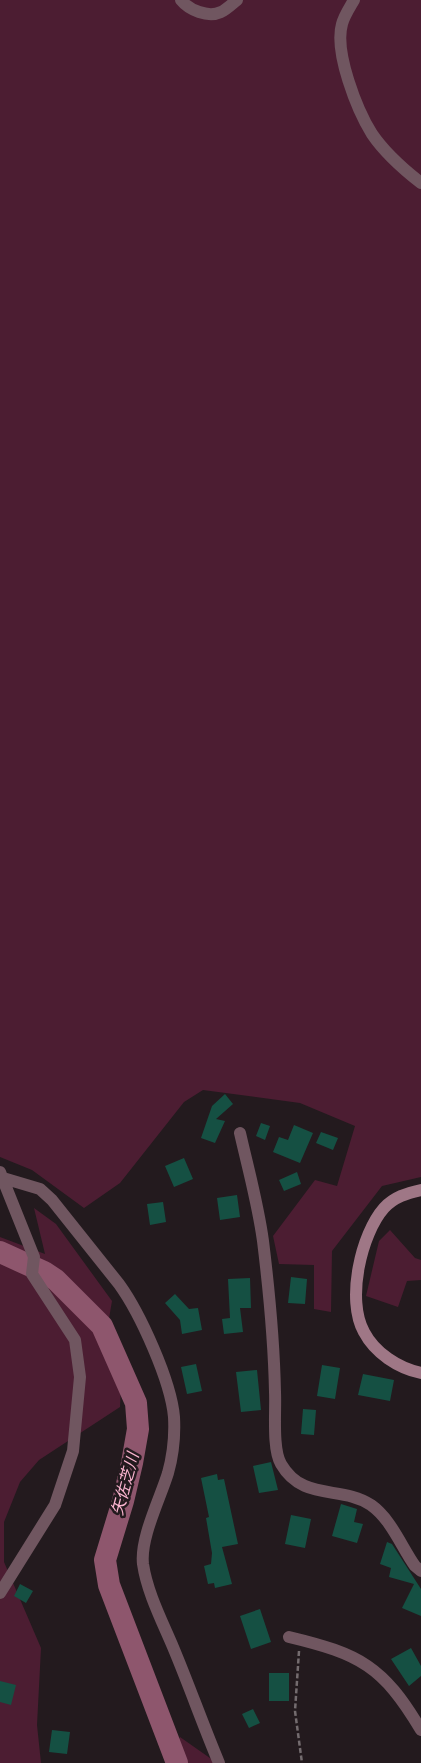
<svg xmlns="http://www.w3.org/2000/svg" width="421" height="1763" viewBox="0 0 421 1763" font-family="'Zilla Slab','Noto Sans JP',serif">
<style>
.green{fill:#4c1d32}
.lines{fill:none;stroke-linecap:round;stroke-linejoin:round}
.river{stroke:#8e566d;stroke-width:22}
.building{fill:#155043}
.path{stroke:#746c6f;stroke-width:2.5;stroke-dasharray:5 2.5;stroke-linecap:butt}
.street{stroke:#705660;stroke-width:12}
.secondary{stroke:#9f7786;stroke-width:12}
.labels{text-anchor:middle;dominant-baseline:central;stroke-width:5;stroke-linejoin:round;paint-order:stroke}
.water-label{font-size:16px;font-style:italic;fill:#fbb5d0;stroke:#231a1e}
</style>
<rect width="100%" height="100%" fill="#231a1e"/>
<path class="green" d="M0,0H421V1177L382,1186L332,1251L331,1312L314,1309V1265L279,1264L273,1236L315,1180L337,1186L355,1126L300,1103L203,1090L184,1102L120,1183L84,1208L32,1170L0,1157Z
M34,1208L56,1224L112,1301L105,1342L121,1386L120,1407L39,1460L20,1482L4,1522V1562L41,1648L37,1725L41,1763H0V1237L45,1254Z
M390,1230L415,1258L421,1260V1280L407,1281L398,1307L366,1296L379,1241Z
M180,1737L217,1763H168Z"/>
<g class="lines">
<path class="river" d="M0,1252L44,1272L56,1280L102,1326L136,1403L138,1429L132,1463L123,1501L105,1560L109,1585L177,1763"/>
</g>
<path class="building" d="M225,1094L233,1104L216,1119L225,1121L215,1143L201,1138L212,1106Z
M261,1123L270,1126L265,1140L256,1136Z
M294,1125L313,1133L300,1163L273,1152L279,1137L288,1140Z
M321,1132L338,1138L333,1150L316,1143Z
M184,1158L193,1179L174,1187L165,1166Z
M297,1172L301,1184L284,1191L279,1180Z
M237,1195L240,1217L220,1220L217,1198Z
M163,1202L166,1222L150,1225L147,1204Z
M291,1277L307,1279L305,1304L288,1303Z
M250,1278L251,1308H240L243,1332L224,1334L222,1319L230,1318L228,1279Z
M175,1294L189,1309L198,1308L202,1330L182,1334L180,1320L165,1303Z
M196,1364L202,1391L187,1394L181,1367Z
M322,1365L340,1368L335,1399L317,1396Z
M257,1370L261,1410L241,1412L236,1372Z
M363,1374L394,1380L390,1401L358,1395Z
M303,1409L316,1410L314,1435L301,1434Z
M271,1462L278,1490L259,1493L253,1466Z
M217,1474L218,1480L224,1479L238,1544L222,1547L232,1584L215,1588L214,1583L208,1584L204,1566L211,1564L212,1553L206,1518L209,1517L201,1478Z
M341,1504L357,1509L354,1522L363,1524L357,1543L332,1536Z
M291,1515L311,1519L305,1548L285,1544Z
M387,1542L392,1544L421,1589V1616L402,1608L414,1584L389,1577L391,1568L380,1564Z
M20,1584L33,1591L26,1603L14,1596Z
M260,1609L271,1642L251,1649L240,1616Z
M411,1648L421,1666V1676L409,1686L391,1659Z
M269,1673H289V1701H269Z
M0,1681L16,1685L11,1705L0,1702Z
M253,1709L260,1723L249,1728L242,1714Z
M52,1730L70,1732L67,1754L49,1752Z"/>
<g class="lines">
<path class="path" d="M299,1651L295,1711L302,1763"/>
<path class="street" d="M181,0C189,10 208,18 221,12C226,10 232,4 237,0
M354,0C350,7 344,16 342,24C334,52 357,110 372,134C385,153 403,169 421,183
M240,1133C248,1168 258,1204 263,1241C269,1290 274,1342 275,1392C276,1410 272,1449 281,1464C303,1502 341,1485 371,1505C391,1519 401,1546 415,1566L421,1571
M0,1172L34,1257L32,1274L75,1340L80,1377L73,1451L55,1505L0,1593
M3,1178L40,1189L52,1200L119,1284C140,1313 171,1381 174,1417C175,1435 173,1455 168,1473C160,1499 140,1538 143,1564C147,1592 162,1621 173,1647C189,1685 203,1725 219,1763
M289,1637C360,1654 383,1666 421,1730"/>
<path class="secondary" d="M421,1190C407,1193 394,1197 384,1208C361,1234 346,1300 364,1332C375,1353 398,1368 421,1373"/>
</g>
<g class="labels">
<g class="water-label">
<text transform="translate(125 1484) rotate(-75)">矢佐芝川</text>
</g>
</g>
</svg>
